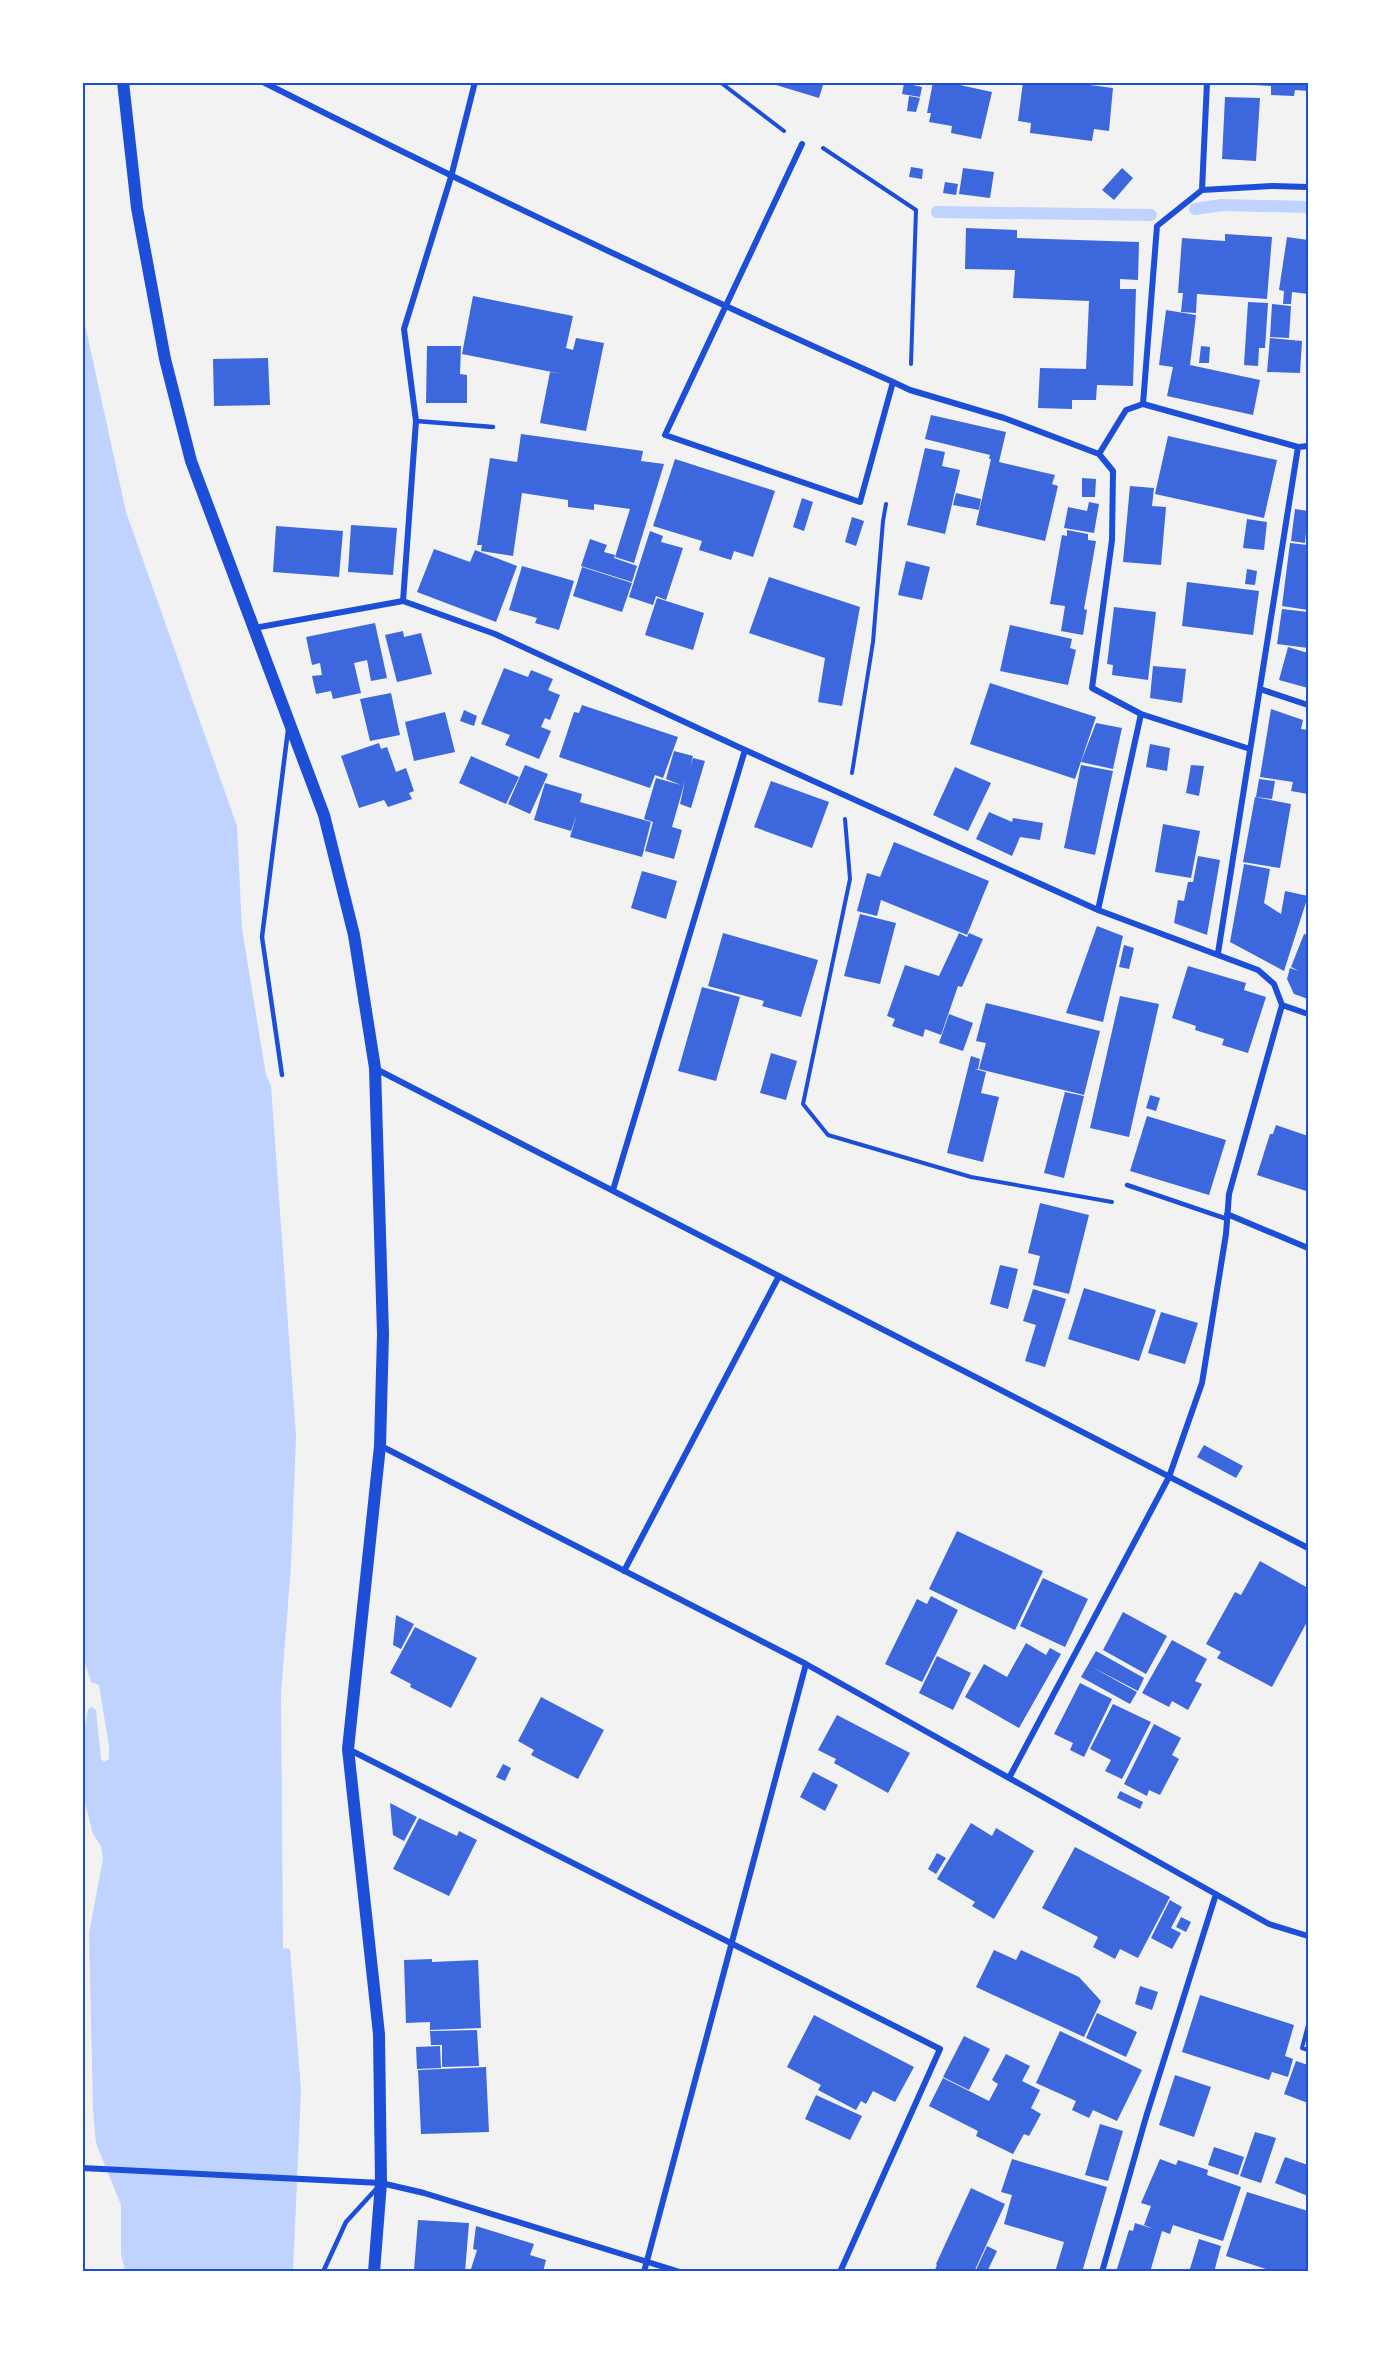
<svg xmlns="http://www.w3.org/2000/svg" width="1391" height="2354" viewBox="0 0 1391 2354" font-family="Montserrat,sans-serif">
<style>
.water{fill:#bfd3fe}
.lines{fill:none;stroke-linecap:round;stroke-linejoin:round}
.stream{stroke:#bfd3fe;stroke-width:12}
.building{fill:#3d67dc}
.path{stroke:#1d4ed8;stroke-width:4}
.service{stroke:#1d4ed8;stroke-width:4.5}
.minor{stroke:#1d4ed8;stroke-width:6}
.secondary{stroke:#1d4ed8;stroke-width:12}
.neatline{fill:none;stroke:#1d4ed8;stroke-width:2}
</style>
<rect width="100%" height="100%" fill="#f2f2f2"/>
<path class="water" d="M82,311L126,512L237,826L242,929L266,1075L271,1085L296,1436L291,1565L281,1694L283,1948L290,1949L301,2090L293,2271H125L121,2254V2205L96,2143L93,2109L89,1933L103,1859L101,1846L93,1834L85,1803L83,1739L88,1709L92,1707L96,1710L101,1759L104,1762L109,1759V1746L99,1685L91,1682L82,1653Z"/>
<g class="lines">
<path class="stream" d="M1195,209L1222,205L1308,207
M937,212L1151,215"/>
</g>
<path class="building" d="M777,82H824L819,98L776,85Z
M933,82H946L992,92L981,139L951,133L952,126L929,122L931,113H927Z
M1023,82H1067L1113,88L1109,131L1094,129L1092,141L1030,133L1031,123L1018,121Z
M1237,82H1308V91L1295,90L1294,96L1271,95V86L1237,84Z
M904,83L922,87L920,97L902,94Z
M909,96L920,98L916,112L907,111Z
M1225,97L1260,98L1256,161L1222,159Z
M911,167L923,169L922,179L909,177Z
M963,168L994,172L990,198L959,194Z
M1122,168L1133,178L1114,200L1102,190Z
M945,182L958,184L956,195L943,193Z
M966,228L1017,230V238L1139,242L1138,280L1120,279V289H1136L1133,386L1097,385L1096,400H1072V409L1038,408L1040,368L1086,369L1089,301L1013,298L1015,270L965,269Z
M1225,234L1272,237L1267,299L1197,294L1196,313L1181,312L1183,293H1178L1182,238L1225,241Z
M1287,237L1308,240V294L1292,292L1291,304H1283L1284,291L1279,290Z
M473,296L573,316L566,348L573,350L576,338L604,343L586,431L540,423L550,372L562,374L462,354Z
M1248,302L1268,303L1265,348H1259L1258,366L1244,365Z
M1272,304L1291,306L1289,338L1270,337Z
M1166,310L1196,315L1190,365L1260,380L1253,415L1167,396L1173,367L1159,365Z
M1270,338L1302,341L1300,373L1267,372Z
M427,346H461L460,374L467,375V403H426Z
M1201,346L1210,347L1209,363H1199Z
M268,358L270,405L214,406L213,359Z
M931,415L1006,432L999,462L1055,475L1052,484L1058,486L1045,541L976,525L991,459H989L990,455L925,439Z
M521,434L643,451L641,461L664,464L634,563L615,557L630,509L594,504V510L568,507V500L522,493L513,556L481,551L482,545H477L490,458L517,462Z
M1168,436L1277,460L1264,518L1155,494Z
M925,448L945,452L942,466L960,470L945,534L907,525Z
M675,459L775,491L753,557L734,551L731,560L699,550L702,541L653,526Z
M1082,478L1096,479L1095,497H1082Z
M1130,486L1154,488L1152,506L1166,507L1161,565L1123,562Z
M956,493L981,499L979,510L953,505Z
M802,498L813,502L804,531L793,527Z
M1089,502L1099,504L1094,533L1064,528L1068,507L1087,511Z
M1295,509L1308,511L1305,543L1291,541Z
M852,517L864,521L856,546L845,542Z
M1247,519L1267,522L1264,550L1243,548Z
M351,525L397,528L393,575L348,572Z
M276,526L343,531L339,577L273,572Z
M1067,530L1088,534V540L1096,541L1084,609L1087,610L1083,635L1061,631L1065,606L1050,604L1062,535L1067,536Z
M650,531L663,536L661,542L683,548L666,600L656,596L653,605L629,597Z
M590,539L607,545L604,552L615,555L614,558L637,566L632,582L581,566Z
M1290,543L1308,545V610L1282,606Z
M434,549L470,562L475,550L517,566L496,622L417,592Z
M906,561L930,567L922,600L898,595Z
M522,566L574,581L559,630L535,623L537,618L509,610Z
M582,567L632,583L622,612L573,596Z
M1247,569L1257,571L1255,585L1245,584Z
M769,577L860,607L842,706L818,702L825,658L749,633Z
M1187,582L1259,591L1253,635L1182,626Z
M657,598L704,613L693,650L645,635Z
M1114,607L1156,612L1148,680L1112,675L1113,665L1107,664Z
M1282,609L1308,612V648L1277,644Z
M375,623L387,678L371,681L367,660L354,663L361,693L333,699L331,691L316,694L312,676L322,675L320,663L312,665L306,637Z
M1010,625L1072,639L1070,648L1076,650L1068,685L1000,671Z
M403,631L404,637L421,633L432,674L397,682L385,635Z
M1288,647L1308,653V688L1279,680Z
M1153,666L1186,669L1182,703L1150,698Z
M504,668L528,677L531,670L553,679L548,690L560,695L550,720L545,718L541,727L551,731L539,759L505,745L510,735L481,724Z
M990,683L1096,717L1075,779L970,744Z
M391,693L400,735L370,741L360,699Z
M582,705L678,737L663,778L655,775L650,788L559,757L574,712L579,713Z
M1271,709L1303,720L1301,729L1308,730V794L1291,791L1293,782L1260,777Z
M464,710L477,716L474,726L460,721Z
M445,712L455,752L414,761L405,722Z
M1096,723L1122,728L1113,769L1081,762Z
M379,743L381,749L387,747L396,772L406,768L414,791L409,793L412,799L388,807L384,800L359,808L341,756Z
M1150,744L1170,748L1167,771L1146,767Z
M674,751L693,756L690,767L693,758L705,761L691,808L680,804L685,781L672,827L682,830L674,859L645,851L653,822L644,819L656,778L681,785L666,779Z
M471,756L519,777L506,804L459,783Z
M525,765L548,774L530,814L508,804Z
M1081,765L1113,771L1095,855L1064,848Z
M1191,765L1204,766L1199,796L1186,793Z
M955,767L991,783L968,831L933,815Z
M1259,779L1275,781L1272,799L1256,797Z
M771,781L829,802L812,848L754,827Z
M545,783L582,794L580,802L651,822L642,857L570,837L577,814L571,831L534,820Z
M1255,797L1291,804L1280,868L1243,862Z
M989,812L1012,822L1013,818L1043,823L1040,840L1020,837L1012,856L976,839Z
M1163,824L1200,831L1191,878L1155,872Z
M894,842L989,881L967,935L881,900L877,916L857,911L867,873L880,877Z
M1198,856L1220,860L1207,935L1174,923L1178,900L1184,901L1188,882H1193Z
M1244,864L1270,869L1264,903L1281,914L1285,891L1308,896L1284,971L1230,942Z
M642,871L677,881L666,919L631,908Z
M860,914L896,923L880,984L844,976Z
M1097,926L1123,936L1103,1022L1066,1013Z
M723,933L818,960L801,1017L762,1006L764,1001L708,986Z
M959,933L967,937L969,933L983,939L962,987L958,986L941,1035L925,1029L923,1037L892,1026L895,1019L887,1016L905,965L939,976Z
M1304,934L1308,935V999L1294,994L1287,979L1290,968L1299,971L1291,967Z
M1124,945L1134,948L1129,969L1119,967Z
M1188,966L1246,983L1244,990L1266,997L1248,1053L1222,1045L1224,1039L1195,1030L1196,1026L1172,1018Z
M702,987L740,997L716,1081L678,1071Z
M1120,996L1159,1004L1129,1137L1090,1128Z
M986,1003L1100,1031L1084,1095L979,1069L986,1043L976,1041Z
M949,1014L973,1023L963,1051L939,1043Z
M771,1053L797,1061L786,1100L760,1093Z
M971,1056L980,1059L978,1069H975L986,1072L981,1093L999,1097L983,1162L947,1153Z
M1065,1092L1084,1096L1064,1178L1044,1173Z
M1150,1095L1160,1098L1156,1111L1146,1108Z
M1147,1116L1226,1140L1209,1195L1130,1171Z
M1276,1125L1308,1136V1182L1306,1191L1257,1175L1270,1134H1273Z
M1040,1203L1089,1215L1069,1294L1033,1285L1040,1256L1028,1253Z
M1000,1265L1018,1269L1008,1309L990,1304Z
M1084,1288L1156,1310L1139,1361L1068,1339Z
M1033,1289L1066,1299L1045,1367L1025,1361L1036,1325L1023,1321Z
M1161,1312L1198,1323L1185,1364L1148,1353Z
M1204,1445L1243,1466L1236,1478L1197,1457Z
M957,1531L1043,1571L1015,1630L929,1589Z
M1260,1561L1308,1588V1620L1272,1687L1217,1658L1221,1652L1206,1644L1235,1592L1241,1595Z
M1043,1578L1088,1599L1065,1647L1020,1626Z
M931,1596L958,1610L922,1682L885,1664L917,1599L927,1604Z
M1123,1612L1167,1636L1146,1674L1103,1650Z
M396,1615L414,1624L401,1649L393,1645Z
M415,1627L477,1658L451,1708L410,1687L411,1684L390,1673Z
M1172,1640L1207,1659L1195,1681L1202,1684L1188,1710L1172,1701L1169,1707L1142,1693Z
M1026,1643L1046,1655L1050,1648L1061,1654L1019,1728L965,1697L984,1664L1007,1677Z
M1096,1651L1144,1678L1138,1691L1090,1666L1137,1692L1130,1704L1081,1677Z
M937,1656L971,1673L953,1710L919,1693Z
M1080,1683L1112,1699L1084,1757L1070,1750L1073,1743L1054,1734Z
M541,1697L604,1730L578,1779L531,1755L534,1750L518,1741Z
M1113,1704L1151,1722L1122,1779L1105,1771L1111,1760L1090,1749Z
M837,1715L910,1753L888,1793L834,1763L836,1759L818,1750Z
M1154,1724L1181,1738L1172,1755L1179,1759L1160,1795L1149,1790L1147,1796L1124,1784Z
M503,1764L511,1768L505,1781L496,1777Z
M813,1772L838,1785L825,1811L800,1797Z
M1120,1791L1143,1802L1140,1809L1117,1798Z
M390,1803L417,1817L404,1841L393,1835Z
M419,1818L457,1836L459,1831L477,1840L449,1896L393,1869Z
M971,1823L992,1836L996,1828L1034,1851L994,1919L972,1906L975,1902L937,1879Z
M1075,1847L1170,1897L1138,1958L1120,1949L1115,1959L1093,1947L1098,1937L1042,1908Z
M937,1853L946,1858L936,1874L928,1869Z
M1170,1900L1182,1907L1171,1928L1181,1933L1172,1949L1151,1938Z
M1181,1917L1191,1922L1186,1932L1176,1927Z
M994,1950L1016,1960L1021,1950L1079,1977L1101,2001L1084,2037L976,1987Z
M432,1959V1962L478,1960L481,2028L430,2030V2022L406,2023L404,1960Z
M1140,1986L1158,1992L1152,2010L1135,2004Z
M1200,1995L1294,2025L1285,2056L1293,2059L1288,2077L1272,2072L1269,2080L1182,2052Z
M1097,2013L1137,2032L1126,2057L1086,2038Z
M814,2015L914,2067L895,2102L873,2091L866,2104L861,2101L856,2110L818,2090L821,2085L787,2067Z
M477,2030L479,2066L442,2067V2045H431L430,2031Z
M1060,2031L1142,2070L1117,2121L1093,2110L1089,2118L1072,2110L1076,2101L1036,2083Z
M964,2036L990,2049L969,2090L943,2077Z
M440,2046L441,2068L417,2069L416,2047Z
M1006,2054L1030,2066L1022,2081L1040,2090L1031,2108L1041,2114L1029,2136L1024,2134L1013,2154L976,2136L978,2131L929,2106L943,2078L989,2101L998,2084L992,2080Z
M1296,2061L1308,2065V2103L1284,2094Z
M486,2067L489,2132L421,2134L418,2070Z
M1175,2075L1211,2087L1194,2137L1159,2125Z
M816,2095L862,2116L850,2140L805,2119Z
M1100,2124L1123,2131L1108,2181L1085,2175Z
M1255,2132L1276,2138L1261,2183L1240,2176Z
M1214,2147L1244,2157L1238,2175L1208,2165Z
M1285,2157L1308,2165V2196L1275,2183Z
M1012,2159L1107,2187L1082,2272H1055L1064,2242L1004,2224L1012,2195L1001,2192Z
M1160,2159L1176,2165L1178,2160L1208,2170L1207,2175L1241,2187L1223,2241L1173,2225L1170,2234L1162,2231L1150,2272H1116L1129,2230L1133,2231L1135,2223L1154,2229L1144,2225L1151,2206L1141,2203Z
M971,2188L1005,2204L974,2272H934L937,2265L936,2264Z
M1247,2192L1308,2211V2272H1275L1226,2256Z
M418,2220L469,2223L465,2272L414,2270Z
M476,2226L534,2244L530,2255L546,2260L543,2272H480L471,2269L477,2250L473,2249Z
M1199,2239L1221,2246L1214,2272H1189Z
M987,2246L997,2251L987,2272H975Z"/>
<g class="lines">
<path class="path" d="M720,82L784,131
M823,148L916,210L911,364
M852,773L873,642L883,521L886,504
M845,819L850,879L803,1104L828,1135L971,1177L1112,1202
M1308,2025L1302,2048L1308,2050"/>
<path class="service" d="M416,421L493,427
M282,1075L262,937L288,730
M1127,1185L1227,1219
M323,2272L346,2222L378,2187"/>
<path class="minor" d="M263,82C471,187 680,287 893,382L910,390L1004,418L1099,454L1113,471L1112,540L1092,688L1141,714L1250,749
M802,144L665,435L860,502L893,382
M1202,190L1207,82
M1143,404L1157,226L1202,190L1272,186L1308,187
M1099,454L1126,410L1143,404L1298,447L1308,446
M403,601L416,421L404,329L451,177L475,82
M254,628L403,601L495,634L745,750L1098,910L1258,970L1274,984L1282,1005L1229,1194L1226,1234L1202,1383L1169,1477L1009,1778
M1260,689L1308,705
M1098,910L1141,714
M1218,953L1298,447
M1282,1005L1308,1014
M376,1069L1308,1548
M613,1190L745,750
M1227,1214L1308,1248
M381,1446L806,1664L1269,1924L1308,1936
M624,1571L779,1276
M348,1749L940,2049L840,2272
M82,2168L381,2183L424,2193L680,2272
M644,2272L806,1664
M1102,2272L1146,2117L1216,1894"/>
<path class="secondary" d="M123,82L137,208L165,359L191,461L324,815L354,935L375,1068L383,1334L380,1446L348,1749L379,2034L381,2183L374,2272"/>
</g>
<rect width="1391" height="2354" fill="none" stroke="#ffffff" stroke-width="168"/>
<rect x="84" y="84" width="1223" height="2186" class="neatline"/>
</svg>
